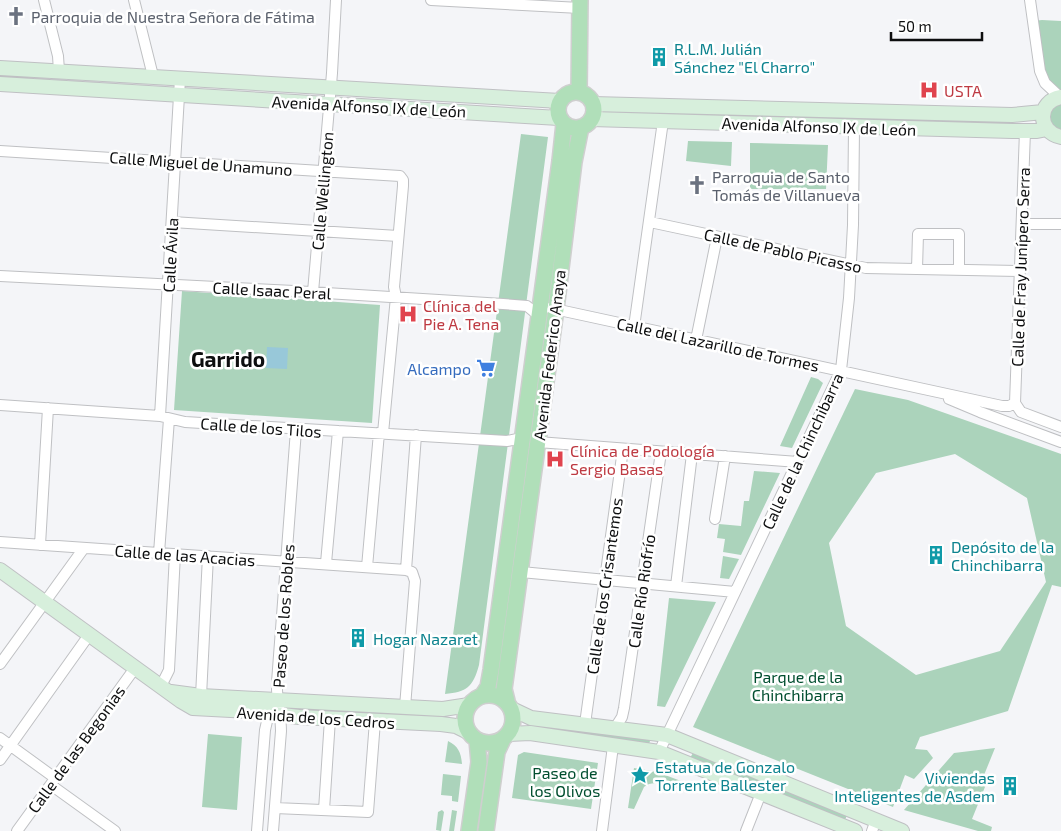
<svg xmlns="http://www.w3.org/2000/svg" width="1061" height="831" viewBox="0 0 1061 831" font-family="'Exo 2',sans-serif">
<style>
.green{fill:#abd3bb;fill-rule:evenodd}
.water{fill:#98c8d9}
.lines{fill:none;stroke-linecap:round;stroke-linejoin:round}
.minor-casing{stroke:#bfc0c3;stroke-width:12}
.secondary-casing{stroke:#bfc0c3;stroke-width:16}
.primary-casing{stroke:#cfcfcf;stroke-width:18}
.minor{stroke:#fff;stroke-width:10}
.secondary{stroke:#d7efdc;stroke-width:14}
.primary{stroke:#b0dfb9;stroke-width:15}
.labels{text-anchor:middle;dominant-baseline:central;stroke-width:5;stroke-linejoin:round;paint-order:stroke}
.worship-label{font-size:16px;fill:#5b616d;stroke:#fff;text-anchor:start}
.culture-label{font-size:16px;fill:#0d838f;stroke:#fff;text-anchor:start}
.health-label{font-size:16px;fill:#be3a42;stroke:#fff;text-anchor:start}
.street-label{font-size:16px;fill:#0d0e0f;stroke:#fff}
.shop-label{font-size:16px;fill:#366cbe;stroke:#fff;text-anchor:end}
.park-label{font-size:16px;fill:#014e2f;stroke:#fff}
.district-label{font-size:21px;font-weight:bold;fill:#0d0e0f;stroke:#fff}
</style>
<rect width="100%" height="100%" fill="#f4f5f8"/>
<path class="green" d="M1042,20L1061,21V97L1045,83L1033,21Z
M1061,104V131C1050,127 1047,117 1053,108Z
M521,134L548,137L479,665C473,687 467,692 445,694Z
M688,141L732,142L731,166L686,161Z
M750,143L828,145L826,189H750Z
M182,291L380,305L372,423L174,410Z
M811,377L818,379L823,383L792,448L780,446Z
M855,389L908,400L1061,454V587L1052,585L1008,711L920,737L915,749L927,750L933,758L914,779L905,775L893,807L693,727ZM955,454L1027,498L1046,582L1000,651L916,675L846,626L829,543L876,473Z
M754,471L780,473L741,555L723,552L725,539L717,538L719,524L741,526L744,501H749Z
M723,556L739,559L729,579L720,578Z
M669,598L716,602L665,707L657,706Z
M546,726L648,739L650,741L649,744L545,731Z
M208,734L242,737L237,810L202,807Z
M448,741C458,746 461,752 462,764L445,762Z
M995,748L982,780L987,782L972,819L992,827L991,831H978L904,810L954,753Z
M524,752L598,763L591,809L512,798L518,755Z
M693,753L847,815L845,820L690,758Z
M634,768L657,772L681,781L678,788C667,786 653,779 644,787L634,809L628,808Z
M443,774L461,776L458,802L452,801V796L441,795Z
M442,810L444,812L441,831L436,830L438,812Z
M452,810L457,811L454,831H449Z"/>
<path class="water" d="M267,347L288,348L287,369L266,368Z"/>
<g class="lines">
<g class="minor-casing">
<path id="minor" d="M44,0L58,56L59,71
M134,0L153,76
M431,0L580,8
M1030,0L1040,71L1045,83L1060,97
M0,151L400,176L403,180V186L394,287L396,297L383,433
M172,222L398,236
M650,222L866,268L1020,271
M1022,224H1061
M917,269L918,234H959V270
M0,276L294,291L503,304L527,306L539,316
M313,292L332,73L336,0
M550,308L1002,406H1009L1015,403
M634,327L663,121
M696,340L717,237
M949,399L980,412L1061,442
M1015,403L1025,131
M1015,403L1021,412L1061,427
M0,405L160,416L185,422L507,441L522,438
M160,416L180,79
M538,442L798,462
M715,519L725,456
M0,542L406,570L412,572L415,581L405,707
M40,545L48,408
M159,553L169,419
M326,563L338,431
M367,567L379,433
M406,570L416,435
M521,572L735,592
M676,586L692,454
M0,664L84,548
M161,686L169,670L175,554
M201,696L208,556
M585,724L623,449
M615,728L622,717L624,708L661,452
M0,738L55,778
M659,752L841,370L849,298L853,225L854,127
M0,760L89,635
M51,785L115,831
M275,808L368,812L375,721
M324,810L330,719
M17,831L135,668
M257,831L265,730L270,708
M273,831L281,731C281,714 276,699 277,682L296,430
M602,831L613,746
M746,831L761,793
M872,831L876,820"/>
</g>
<g class="secondary-casing">
<path id="secondary" d="M0,68L560,101
M0,84L559,118
M1061,97C1037,101 1037,132 1061,137
M593,104L1012,115L1043,112
M591,119L1012,131H1037L1047,129
M0,570L181,701L193,708L250,711L299,717L441,724L456,726L468,732
M171,692L201,696L443,709L469,705
M512,709L531,718L667,735L902,831
M509,734L530,733L659,752L855,831"/>
</g>
<g class="primary-casing">
<path id="primary" d="M558 110a18 18 0 1 1 36 0a18 18 0 1 1-36 0Z
M579,92L580,0
M465 719a24 24 0 1 1 48 0a24 24 0 1 1-48 0Z
M482,696L488,687L491,670L560,161L564,124
M507,701L504,689L556,309L574,162L581,127
M469,831L479,762L477,740
M486,831L497,752L503,739"/>
</g>
<use href="#minor" class="minor"/>
<use href="#secondary" class="secondary"/>
<use href="#primary" class="primary"/>
</g>
<defs>
<g id="church-bare" transform="scale(1.5)"><path d="M-1.2-6h2.4v3.5h3.3v2.4h-3.3V6h-2.4V-.1h-3.3v-2.4h3.3Z" fill="#6b7280" stroke="#fff" stroke-width="2.5" paint-order="stroke"/></g>
<g id="building-bare" transform="scale(1.5)"><path d="M-4-6H4V6H1V3H-1V6H-4ZM-2.5-4.3h1.7v1.8h-1.7ZM.8-4.3h1.7v1.8H.8ZM-2.5-1h1.7V.8h-1.7ZM.8-1h1.7V.8H.8Z" fill="#0f9aa8" stroke="#fff" stroke-width="2.5" paint-order="stroke"/></g>
<g id="hospital-bare" transform="scale(1.5)"><path d="M-5-5h3v3.5h4V-5h3V5h-3V1.5h-4V5h-3Z" fill="#e0444e" stroke="#fff" stroke-width="2.5" paint-order="stroke"/></g>
<g id="supermarket-bare" transform="scale(1.5)"><path d="M-6-5.5h2.5l.6 2H6L4.5 2H-2.5L-4.4-4H-6ZM-1.5 3.2a1.3 1.3 0 1 0 .1 0ZM3 3.2a1.3 1.3 0 1 0 .1 0Z" fill="#3f7fe0" stroke="#fff" stroke-width="2.5" paint-order="stroke"/></g>
<g id="sight-bare" transform="scale(1.5)"><path d="M0-6L1.8-2.2L6-1.7L2.9 1.2L3.7 5.4L0 3.3L-3.7 5.4L-2.9 1.2L-6-1.7L-1.8-2.2Z" fill="#0f9aa8" stroke="#fff" stroke-width="2.5" paint-order="stroke"/></g>
</defs>
<g fill-rule="evenodd">
<use href="#church-bare" x="16" y="16"/>
<use href="#building-bare" x="659" y="57"/>
<use href="#hospital-bare" x="929" y="90"/>
<use href="#church-bare" x="697" y="185"/>
<use href="#hospital-bare" x="408" y="314"/>
<use href="#supermarket-bare" x="486" y="368"/>
<use href="#hospital-bare" x="555" y="459"/>
<use href="#building-bare" x="936" y="555"/>
<use href="#building-bare" x="358" y="638"/>
<use href="#sight-bare" x="640" y="775"/>
<use href="#building-bare" x="1010" y="786"/>
</g>
<g class="labels">
<g class="worship-label">
<text x="31" y="16">Parroquia de Nuestra Señora de Fátima</text>
<text x="712" y="176">Parroquia de Santo<tspan x="712" dy="18">Tomás de Villanueva</tspan></text>
</g>
<g class="culture-label">
<text x="674" y="48">R.L.M. Julián<tspan x="674" dy="18">Sánchez "El Charro"</tspan></text>
<text x="951" y="546">Depósito de la<tspan x="951" dy="18">Chinchibarra</tspan></text>
<text x="373" y="638">Hogar Nazaret</text>
<text x="655" y="766">Estatua de Gonzalo<tspan x="655" dy="18">Torrente Ballester</tspan></text>
<text x="995" y="777" text-anchor="end">Viviendas<tspan x="995" dy="18">Inteligentes de Asdem</tspan></text>
</g>
<g class="health-label">
<text x="944" y="90">USTA</text>
<text x="423" y="305">Clínica del<tspan x="423" dy="18">Pie A. Tena</tspan></text>
<text x="570" y="450">Clínica de Podología<tspan x="570" dy="18">Sergio Basas</tspan></text>
</g>
<g class="street-label">
<text transform="translate(369 106) rotate(3)">Avenida Alfonso IX de León</text>
<text transform="translate(819 126) rotate(2)">Avenida Alfonso IX de León</text>
<text transform="translate(201 163) rotate(4)">Calle Miguel de Unamuno</text>
<text transform="translate(322 191) rotate(-85)">Calle Wellington</text>
<text transform="translate(783 250) rotate(12)">Calle de Pablo Picasso</text>
<text transform="translate(170 255) rotate(-87)">Calle Ávila</text>
<text transform="translate(1020 267) rotate(-88)">Calle de Fray Junípero Serra</text>
<text transform="translate(272 290) rotate(3)">Calle Isaac Peral</text>
<text transform="translate(718 344) rotate(12)">Calle del Lazarillo de Tormes</text>
<text transform="translate(549 355) rotate(-83)">Avenida Federico Anaya</text>
<text transform="translate(261 427) rotate(4)">Calle de los Tilos</text>
<text transform="translate(802 451) rotate(-65)">Calle de la Chinchibarra</text>
<text transform="translate(185 555) rotate(4)">Calle de las Acacias</text>
<text transform="translate(604 586) rotate(-82)">Calle de los Crisantemos</text>
<text transform="translate(641 591) rotate(-82)">Calle Río Riofrío</text>
<text transform="translate(283 616) rotate(-86)">Paseo de los Robles</text>
<text transform="translate(316 717) rotate(4)">Avenida de los Cedros</text>
<text transform="translate(76 749) rotate(-54)">Calle de las Begonias</text>
</g>
<g class="shop-label">
<text x="471" y="368">Alcampo</text>
</g>
<g class="park-label">
<text x="798" y="676">Parque de la<tspan x="798" dy="18">Chinchibarra</tspan></text>
<text x="565" y="772">Paseo de<tspan x="565" dy="18">los Olivos</tspan></text>
</g>
<g class="district-label">
<text x="228" y="358">Garrido</text>
</g>
</g>
<path d="M891 32v8h91v-8" fill="none" stroke="#0d0e0f" stroke-width="2.5"/>
<text x="898" y="32" font-size="15" fill="#0d0e0f" stroke="#ffffff" stroke-width="4" paint-order="stroke">50 m</text>
</svg>
